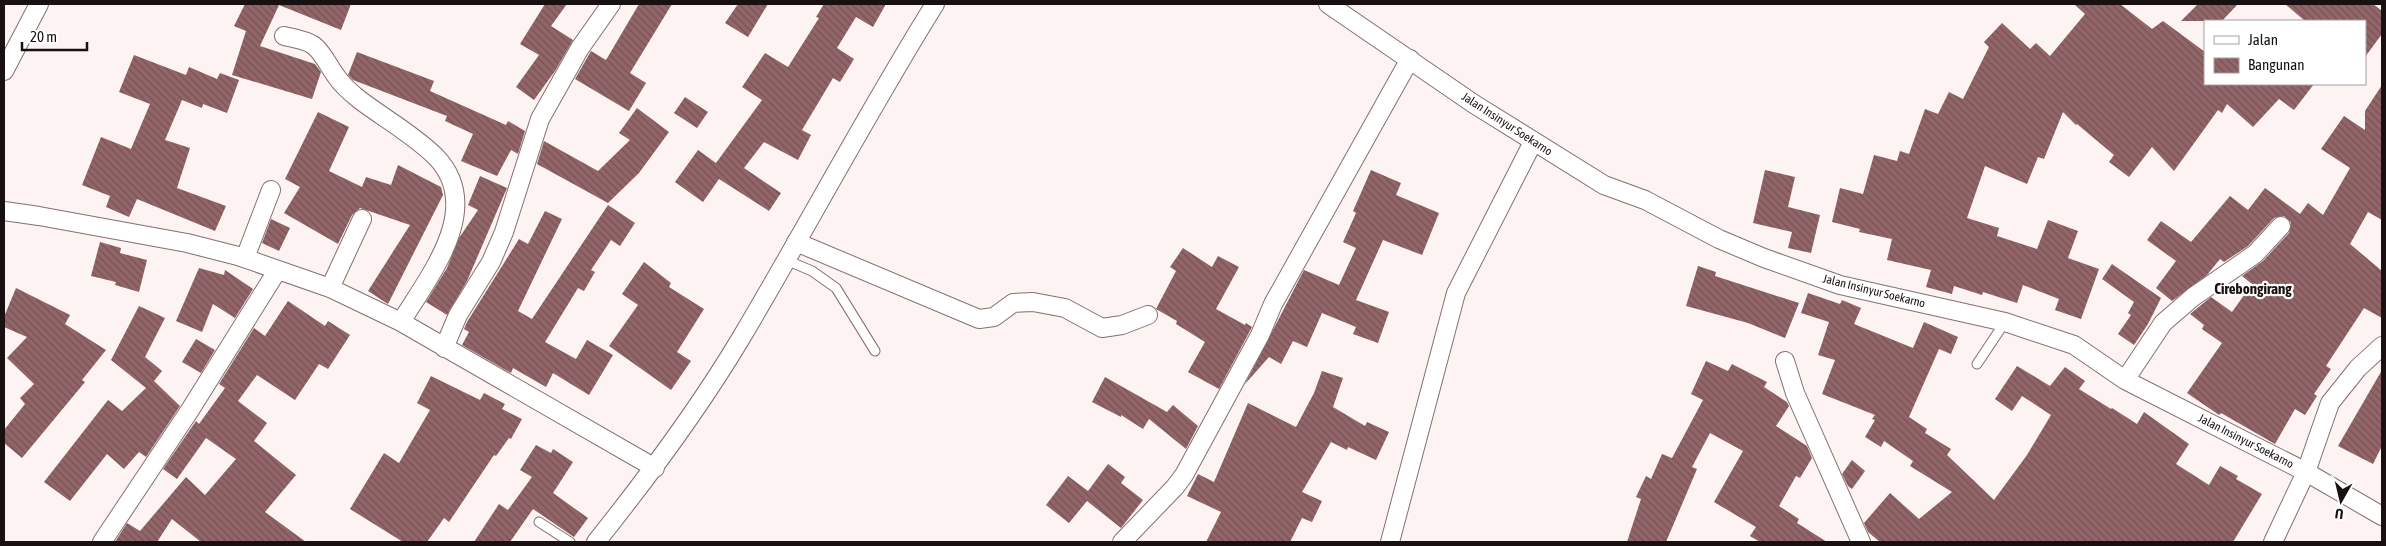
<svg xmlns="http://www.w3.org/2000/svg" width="2386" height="546" viewBox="0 0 2386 546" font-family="'Asap Condensed',sans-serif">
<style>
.building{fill:url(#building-back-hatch)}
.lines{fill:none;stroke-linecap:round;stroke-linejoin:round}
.lane-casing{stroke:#856f71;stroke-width:11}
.street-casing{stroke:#856f71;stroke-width:20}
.lane{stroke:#fff;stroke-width:9}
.street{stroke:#fff;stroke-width:18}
.labels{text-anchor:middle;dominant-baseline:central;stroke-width:4.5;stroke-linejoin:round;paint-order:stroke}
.street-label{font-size:12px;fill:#181011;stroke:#fff}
.quarter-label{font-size:15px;font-weight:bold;fill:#181011;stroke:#fff}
</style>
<defs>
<pattern id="building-back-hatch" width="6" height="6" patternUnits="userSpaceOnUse" patternTransform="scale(1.25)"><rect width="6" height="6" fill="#926568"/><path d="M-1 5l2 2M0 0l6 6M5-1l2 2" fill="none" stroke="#765254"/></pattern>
</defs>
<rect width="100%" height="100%" fill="#fdf3f3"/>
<path class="building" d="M245,4H351L341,30L279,5L260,46L315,64L321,72L312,99L232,75L246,31L234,26Z
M545,4H567L551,26L573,40L555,71L534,100L516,87L539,55L520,44Z
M639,4H672L630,73L646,83L629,111L575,79L591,51L606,60Z
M738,4H768L748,37L725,23Z
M824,4H886L873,27L856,17L837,48L854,59L840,82L833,78L802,130L811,135L798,160L764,142L744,168L781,193L769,211L719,179L703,202L675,182L698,150L716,163L762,100L742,87L765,53L788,67L819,18L816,17Z
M2074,4H2120L2152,29L2163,21L2205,52V84H2314L2294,110L2279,99L2253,127L2227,104L2222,113L2218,110L2174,171L2152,147L2129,177L2109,162L2114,155L2077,124L2076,125L2063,112L2044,159L2038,157L2027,184L1985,166L1967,218L1999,228L1997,236L2037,249L2048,220L2078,231L2068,258L2099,269L2081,319L2055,310L2059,299L2023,285L2017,303L1983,292L1982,295L1954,286L1952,294L1926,287L1931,270L1887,260L1892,239L1859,232L1860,229L1832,222L1840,188L1863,194L1874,155L1897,161L1900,151L1909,154L1925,109L1938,114L1949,92L1963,99L1989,47L1984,42L2002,23L2030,49L2036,43L2050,56L2085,14Z
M2198,4H2238L2222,21H2181Z
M2285,4H2373L2382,11V34L2365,57V21H2305Z
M357,52L434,81L430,91L506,125L508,121L525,131L518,154L511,150L497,176L461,161L473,134L445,121L447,116L353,80L348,75Z
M134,55L186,75L189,67L217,79L220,73L239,80L227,113L203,104L202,108L182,100L165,140L190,148L177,188L226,206L215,231L137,199L129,217L106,207L110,196L82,185L101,137L131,149L150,104L119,92Z
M2382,85V220L2368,212L2350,244L2382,271V318L2364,308L2326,366L2331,369L2314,394L2317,396L2305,415L2295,409L2275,444L2221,413L2219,415L2187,393L2222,343L2202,329L2204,325L2190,314L2211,297L2232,312L2252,284L2242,276L2263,261L2289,233L2291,222L2284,216L2274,218L2248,246L2224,262L2220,259L2207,275L2172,301L2156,288L2176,261L2147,240L2161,221L2191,242L2230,196L2248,210L2265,188L2300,214L2308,203L2323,215L2350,168L2321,149L2344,116L2365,130V111Z
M685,97L708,112L697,128L674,113Z
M637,108L669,132L639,173L608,203L537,164L544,141L598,171L630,140L619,133Z
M318,112L349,127L329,171L362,187L366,177L391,185L398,165L441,187L443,195L388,304L368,291L410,225L360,208L352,215L338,244L284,213L300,187L285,179Z
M1371,170L1401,183L1396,195L1439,213L1422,255L1383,240L1356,300L1389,312L1378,343L1353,334L1356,327L1322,313L1307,347L1293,341L1281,364L1269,357L1245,384L1304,270L1339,285L1356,248L1343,242L1356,213L1353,211Z
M1765,170L1795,177L1788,207L1820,215L1811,253L1788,248L1792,232L1753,223Z
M480,176L507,188L467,281L447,315L426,302L447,268L459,238L478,210L468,205Z
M608,205L635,223L620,246L611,240L591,270L595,272L584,291L578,288L545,342L576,359L587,340L613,355L589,395L553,373L546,387L513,368L511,373L462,345L469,332L464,329L467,322L519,239L528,244L545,211L562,219L518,311L532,319Z
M271,219L290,228L279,251L262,243Z
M100,242L121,248L120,253L147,260L139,292L115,285L116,282L91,276Z
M1183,248L1212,267L1218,256L1239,267L1216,309L1245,325L1246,323L1252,327L1219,389L1188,372L1205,342L1176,324L1177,321L1156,309L1176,271L1170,267Z
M644,262L671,283L669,287L704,309L677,352L691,361L671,390L609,346L638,305L622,294Z
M2112,264L2161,298L2148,324L2134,345L2118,334L2131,315L2128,313L2134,302L2102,279Z
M1698,266L1716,272L1715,276L1799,303L1785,338L1748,323L1686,306Z
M199,268L224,275L225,270L253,289L235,318L213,304L202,332L176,321Z
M16,288L70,315L65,324L106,350L82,380L85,382L22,458L4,443V430L25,404L20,398L34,384L7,358L27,337L4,327V317Z
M1808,293L1840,304L1842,300L1861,308L1854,324L1913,348L1924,322L1958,337L1951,354L1939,349L1909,417L1927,429L1925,433L1951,449L1947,455L1994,500L2027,455L2051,415L2022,396L2012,411L1995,399L2017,366L2050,386L2065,367L2085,381L2079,389L2111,409L2112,408L2137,424L2144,412L2189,444L2176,464L2209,485L2220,466L2238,476L2236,479L2262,494L2233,542H1880L1868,532L1864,523L1890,493L1919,519L1952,492L1910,466L1913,461L1884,441L1881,447L1865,437L1875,420L1872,419L1875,415L1822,394L1835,360L1818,355L1829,322L1801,313Z
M288,301L325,326L328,321L350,335L328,369L319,364L295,400L257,375L238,401L267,423L254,441L296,475L265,512L306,542H201L172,519L157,542H115L127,523L140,531L186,477L205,495L236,459L206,438L177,479L163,469L196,421L199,424L225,388L219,384L254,328L265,336Z
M139,306L165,318L145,357L162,371L154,381L180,406L146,457L139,452L124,469L107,454L70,501L44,482L108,400L122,411L146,388L111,360Z
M196,339L215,350L201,373L182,362Z
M1706,361L1728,371L1732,364L1767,382L1764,387L1787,402L1789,406L1776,426L1807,446L1812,458L1800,478L1796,476L1779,506L1799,519L1797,523L1827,542H1760L1750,536L1756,527L1714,502L1743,451L1710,433L1692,467L1697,469L1666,542H1627L1641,499L1636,497L1646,476L1651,479L1662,454L1672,458L1703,400L1691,394Z
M2382,370V446L2373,464L2338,446Z
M1322,371L1343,378L1333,407L1365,426L1367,422L1389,432L1376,460L1348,447L1347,450L1331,442L1302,492L1322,501L1312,522L1302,518L1290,542H1206L1221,512L1187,496L1198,474L1214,482L1248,403L1296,427L1314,393Z
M431,376L480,400L484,393L505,404L502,409L522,419L511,439L509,438L496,456L494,455L449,522L444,518L427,542H403L350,509L384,453L399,463L430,410L417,403Z
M1105,377L1167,412L1173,405L1198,426L1186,449L1149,419L1143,429L1121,415V417L1092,402Z
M536,445L551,453L553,449L573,462L553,493L588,518L574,537L533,509L510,542H474L499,504L508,510L532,477L520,470Z
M1852,460L1865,471L1852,489L1848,486L1842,474Z
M1108,464L1125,477L1121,483L1143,500L1121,528L1087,501L1069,523L1046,505L1068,476L1088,491Z"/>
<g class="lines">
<g class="lane-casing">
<path id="lane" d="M786,260L812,271L836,288L875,351
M1977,364L2005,322
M539,522L570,542"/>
</g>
<g class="street-casing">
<path id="street" d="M1328,4L1474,104L1604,185L1645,200L1719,239L1764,258L1840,285L2005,322L2074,345L2125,380L2306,472L2382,516
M284,36C293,38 306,40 313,45C323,52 329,67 336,76C342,85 351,93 360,100C385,119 414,135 436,157C485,208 429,276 401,322
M4,71L39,4
M4,211L39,216L187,243L238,256L330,288L401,322L655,468
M796,242L979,319L994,317L1013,303L1033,302L1065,308L1102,328L1122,325L1148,315
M245,258L271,190
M330,288L362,219
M444,348L458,315L491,262L504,232L540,119L580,48L611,4
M1785,361L1795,393L1861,542
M2125,380L2163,323L2193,297L2255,254L2281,226
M102,542L190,410L277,271
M596,542C648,477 698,410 741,338C807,227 867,113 935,4
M1122,542L1175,487L1184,475L1260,335L1273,304L1410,59
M1390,542L1456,293L1533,142
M2273,542L2306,472L2330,403L2358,368L2382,346"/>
</g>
<use href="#lane" class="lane"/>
<use href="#street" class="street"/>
</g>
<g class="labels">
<g class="street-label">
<text transform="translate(1507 124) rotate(33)">Jalan Insinyur Soekarno</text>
<text transform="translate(1874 291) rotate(14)">Jalan Insinyur Soekarno</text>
<text transform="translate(2246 441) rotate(27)">Jalan Insinyur Soekarno</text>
</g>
<g class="quarter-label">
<text x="2253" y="288">Cirebongirang</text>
</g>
</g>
<rect width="2386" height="546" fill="none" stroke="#181011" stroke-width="10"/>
<rect x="2204" y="20" width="162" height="65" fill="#ffffff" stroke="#a39fa0"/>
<rect x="2214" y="36" width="25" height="8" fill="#ffffff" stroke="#a39fa0"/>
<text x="2248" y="45" font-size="15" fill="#181011">Jalan</text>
<rect x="2214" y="58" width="25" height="15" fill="url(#building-back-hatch)" stroke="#a39fa0"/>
<text x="2248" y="70" font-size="15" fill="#181011">Bangunan</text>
<g transform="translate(2341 501) rotate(188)" stroke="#ffffff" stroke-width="4" paint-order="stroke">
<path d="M0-4L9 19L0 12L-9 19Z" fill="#181011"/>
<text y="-8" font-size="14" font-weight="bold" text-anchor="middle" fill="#181011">U</text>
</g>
<path d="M22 42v8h65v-8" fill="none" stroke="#181011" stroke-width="2.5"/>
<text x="30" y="42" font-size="15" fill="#181011" stroke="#ffffff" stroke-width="4" paint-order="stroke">20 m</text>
</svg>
